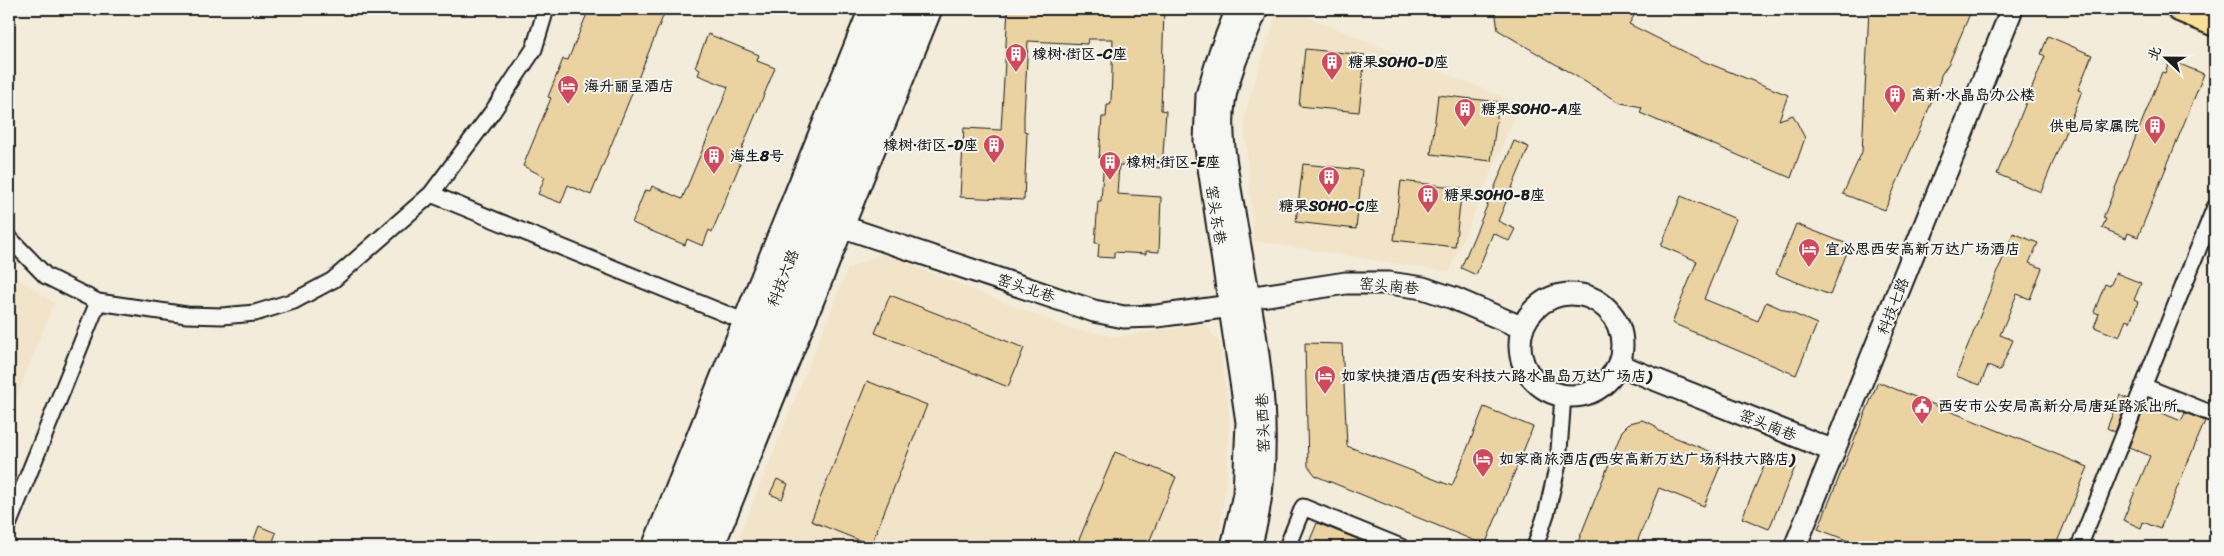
<svg xmlns="http://www.w3.org/2000/svg" width="2224" height="556" viewBox="0 0 2224 556" font-family="Sriracha,'LXGW WenKai TC',sans-serif">
<style>
.built{fill:#f1e4c9}
.building{fill:#ebd3a1;stroke:#1c1c1c}
.lines{fill:none;stroke-linecap:round;stroke-linejoin:round}
.street-casing{stroke:#1c1c1c;stroke-width:19}
.secondary-casing{stroke:#1c1c1c;stroke-width:25}
.primary-casing{stroke:#1c1c1c;stroke-width:28}
.street{stroke:#f6f6f2;stroke-width:15}
.secondary{stroke:#f6f6f2;stroke-width:21}
.primary{stroke:#fbdf96;stroke-width:24}
.labels{text-anchor:middle;dominant-baseline:central;stroke-width:4;stroke-linejoin:round;paint-order:stroke}
.poi-label{font-size:15px;font-weight:bold;fill:#1c1c1c;stroke:#f6f6f2;text-anchor:start}
.street-label{font-size:15px;fill:#1c1c1c;stroke:#f6f6f2}
</style>
<rect width="100%" height="100%" fill="#f3ecda"/>
<filter id="ink" filterUnits="userSpaceOnUse"><feTurbulence type="fractalNoise" baseFrequency=".02" numOctaves="2"/><feDisplacementMap in="SourceGraphic" scale="10" xChannelSelector="R" yChannelSelector="G"/><feConvolveMatrix kernelMatrix="1 2 1 2 8 2 1 2 1" color-interpolation-filters="sRGB"/></filter>
<g filter="url(#ink)">
<path class="built" d="M1278,9H1288L1520,104L1449,272L1254,241L1244,116Z
M882,253L1068,328L1117,337L1205,324L1220,344L1229,413L1227,471L1220,530L1213,547H735L848,269Z
M9,272L54,303L9,415Z"/>
<path class="building" d="M589,9H666L591,195L568,185L561,203L538,194L545,177L523,166L551,98L548,97L563,59L568,60Z
M1008,9H1164L1161,110L1166,111L1162,168L1119,165L1117,194L1161,197L1159,252L1146,251V254L1114,252V258L1098,257L1099,243H1095L1098,201H1101L1104,158H1099L1102,117H1106L1107,105H1110L1111,102L1113,39H1088L1087,44L1028,41L1024,115V131L1027,132L1024,200L960,197L964,128L1001,130Z
M1495,9H1638L1629,24L1705,62L1788,95L1779,120L1793,115L1805,138L1791,178L1640,113L1642,107L1621,103L1498,30Z
M1869,9H1972L1949,63L1941,75L1939,85L1885,210L1843,194L1862,152Z
M708,34L759,55L757,61L775,68L746,138L737,162L740,164L712,232L709,230L703,246L687,239L685,245L632,223L645,190L650,191L652,186L682,199L724,98L728,87L698,75L700,70L695,67Z
M2048,36L2092,55L2078,90L2082,91L2041,192L1997,174L2045,56L2041,54Z
M1305,49L1365,55L1359,112L1299,106Z
M2170,60L2204,74L2138,237L2128,233L2126,238L2102,228L2106,219L2103,218L2162,72L2165,73Z
M1438,95L1499,102L1491,161L1431,154Z
M1514,141L1529,147L1498,221L1515,229L1509,241L1493,233L1476,275L1461,268Z
M1303,164L1362,170L1356,229L1296,222Z
M1401,181L1462,188L1455,247L1394,240Z
M1681,196L1736,219L1704,299L1758,321L1766,302L1817,324L1796,375L1672,323L1697,261L1661,246Z
M1796,224L1850,245L1830,295L1776,274Z
M2013,233L2038,243L2029,263L2042,268L2030,299L2017,294L2000,335L2013,340L2000,371L1988,366L1980,385L1956,376Z
M2116,273L2141,283L2134,300L2138,302L2130,322L2126,320L2119,337L2094,327L2099,314L2094,312L2105,284L2110,286Z
M890,295L1024,348L1008,387L875,333Z
M1305,343L1342,344L1347,446L1452,486L1484,407L1533,427L1485,545L1316,476L1308,466Z
M867,381L927,405L871,545L811,521Z
M1878,382L2088,467L2055,547H1864L1818,529Z
M2120,395L2128,399L2115,432L2107,428Z
M2145,406L2181,421L2185,413L2205,421L2160,529L2143,522L2141,528L2123,520L2150,456L2129,447Z
M1642,420L1654,425L1659,431L1724,457L1704,506L1659,488L1635,547H1576L1622,431L1630,423Z
M1115,452L1176,477L1147,547H1076Z
M1769,454L1796,465L1769,529L1742,518Z
M777,479L788,484L782,499L770,494Z
M1317,523L1377,547H1307Z
M259,526L276,533L271,547H251Z"/>
<g class="lines">
<g class="street-casing">
<path id="street" d="M431,194L753,325
M9,238L46,276L98,302L187,315L222,316L255,313L294,301L333,280L431,194L493,111L534,49L546,9
M2143,386L2215,415
M9,523L98,302
M1287,547L1303,507L1401,547
M1535,547L1547,511L1558,464L1563,396
M2079,547L2215,207"/>
</g>
<g class="secondary-casing">
<path id="secondary" d="M808,215L1094,311L1124,317L1157,316L1231,306L1248,298L1346,283H1389L1423,288L1453,298L1523,328
M1520 345a51 51 0 1 1 102 0a51 51 0 1 1-102 0Z
M1619,365L1834,451
M653,547L870,9
M674,547L891,9
M692,547L910,9
M713,547L931,9
M1232,547L1244,494L1247,422L1205,141L1207,95L1220,52L1237,9
M1250,547C1282,439 1253,326 1235,218C1229,180 1219,140 1224,102C1229,70 1245,38 1257,9
M1795,547L2012,9"/>
</g>
<g class="primary-casing">
<path id="primary" d="M2179,9L2215,24"/>
</g>
<use href="#street" class="street"/>
<use href="#secondary" class="secondary"/>
<use href="#primary" class="primary"/>
</g>
</g>
<defs>
<g id="building-pin" transform="scale(1.125)"><path d="M0 17L-7.5 6A9.5 9.5 0 1 1 7.5 6Z" fill="#d1495b" stroke="#f6f6f2"/><path d="M-4-6H4V6H1V3H-1V6H-4ZM-2.5-4.3h1.7v1.8h-1.7ZM.8-4.3h1.7v1.8H.8ZM-2.5-1h1.7V.8h-1.7ZM.8-1h1.7V.8H.8Z" fill="#fff"/></g>
<g id="hotel-pin" transform="scale(1.125)"><path d="M0 17L-7.5 6A9.5 9.5 0 1 1 7.5 6Z" fill="#d1495b" stroke="#f6f6f2"/><path d="M-6-4.5h1.5V1H6V5H4.5V3h-9V5H-6ZM-4 0a1.8 1.8 0 1 1 3.6 0ZM.5 0V-2.5h3Q6-2.5 6 0Z" fill="#fff"/></g>
<g id="civic-pin" transform="scale(1.125)"><path d="M0 17L-7.5 6A9.5 9.5 0 1 1 7.5 6Z" fill="#d1495b" stroke="#f6f6f2"/><path d="M-.6-6.5H3V-4.5H.6V-3L4-1V1h2V6H-6V1h2V-1L-.6-3ZM-1.2 2.5V6h2.4V2.5Z" fill="#fff"/></g>
</defs>
<g fill-rule="evenodd">
<use href="#building-pin" x="1016" y="54"/>
<use href="#building-pin" x="1332" y="62"/>
<use href="#hotel-pin" x="568" y="86"/>
<use href="#building-pin" x="1895" y="95"/>
<use href="#building-pin" x="1465" y="109"/>
<use href="#building-pin" x="2155" y="126"/>
<use href="#building-pin" x="994" y="145"/>
<use href="#building-pin" x="714" y="156"/>
<use href="#building-pin" x="1110" y="162"/>
<use href="#building-pin" x="1329" y="177"/>
<use href="#building-pin" x="1428" y="195"/>
<use href="#hotel-pin" x="1809" y="249"/>
<use href="#hotel-pin" x="1325" y="376"/>
<use href="#civic-pin" x="1922" y="406"/>
<use href="#hotel-pin" x="1483" y="459"/>
</g>
<g class="labels">
<g class="poi-label">
<text x="1032" y="54">橡树·街区-C座</text>
<text x="1348" y="62">糖果SOHO-D座</text>
<text x="584" y="86">海升丽呈酒店</text>
<text x="1911" y="95">高新·水晶岛办公楼</text>
<text x="1481" y="109">糖果SOHO-A座</text>
<text x="2139" y="126" text-anchor="end">供电局家属院</text>
<text x="978" y="145" text-anchor="end">橡树·街区-D座</text>
<text x="730" y="156">海生8号</text>
<text x="1126" y="162">橡树·街区-E座</text>
<text x="1444" y="195">糖果SOHO-B座</text>
<text x="1329" y="206" text-anchor="middle">糖果SOHO-C座</text>
<text x="1825" y="249">宜必思西安高新万达广场酒店</text>
<text x="1341" y="376">如家快捷酒店(西安科技六路水晶岛万达广场店)</text>
<text x="1938" y="406">西安市公安局高新分局唐延路派出所</text>
<text x="1499" y="459">如家商旅酒店(西安高新万达广场科技六路店)</text>
</g>
<g class="street-label">
<text transform="translate(1216 215) rotate(81)">窑头东巷</text>
<text transform="translate(783 278) rotate(-68)">科技六路</text>
<text transform="translate(1389 286) rotate(5)">窑头南巷</text>
<text transform="translate(1026 288) rotate(18)">窑头北巷</text>
<text transform="translate(1893 306) rotate(-68)">科技七路</text>
<text transform="translate(1263 423) rotate(-92)">窑头西巷</text>
<text transform="translate(1768 425) rotate(22)">窑头南巷</text>
</g>
</g>
<rect width="2224" height="556" fill="none" stroke="#f6f6f2" stroke-width="30"/>
<rect x="15" y="15" width="2194" height="526" fill="none" stroke="#1c1c1c" stroke-width="2" filter="url(#ink)"/>
<g transform="translate(2166 58) rotate(292)" stroke="#f6f6f2" stroke-width="4" paint-order="stroke">
<path d="M0-4L9 19L0 12L-9 19Z" fill="#1c1c1c"/>
<text y="-8" font-size="14" font-weight="bold" text-anchor="middle" fill="#1c1c1c">北</text>
</g>
</svg>
